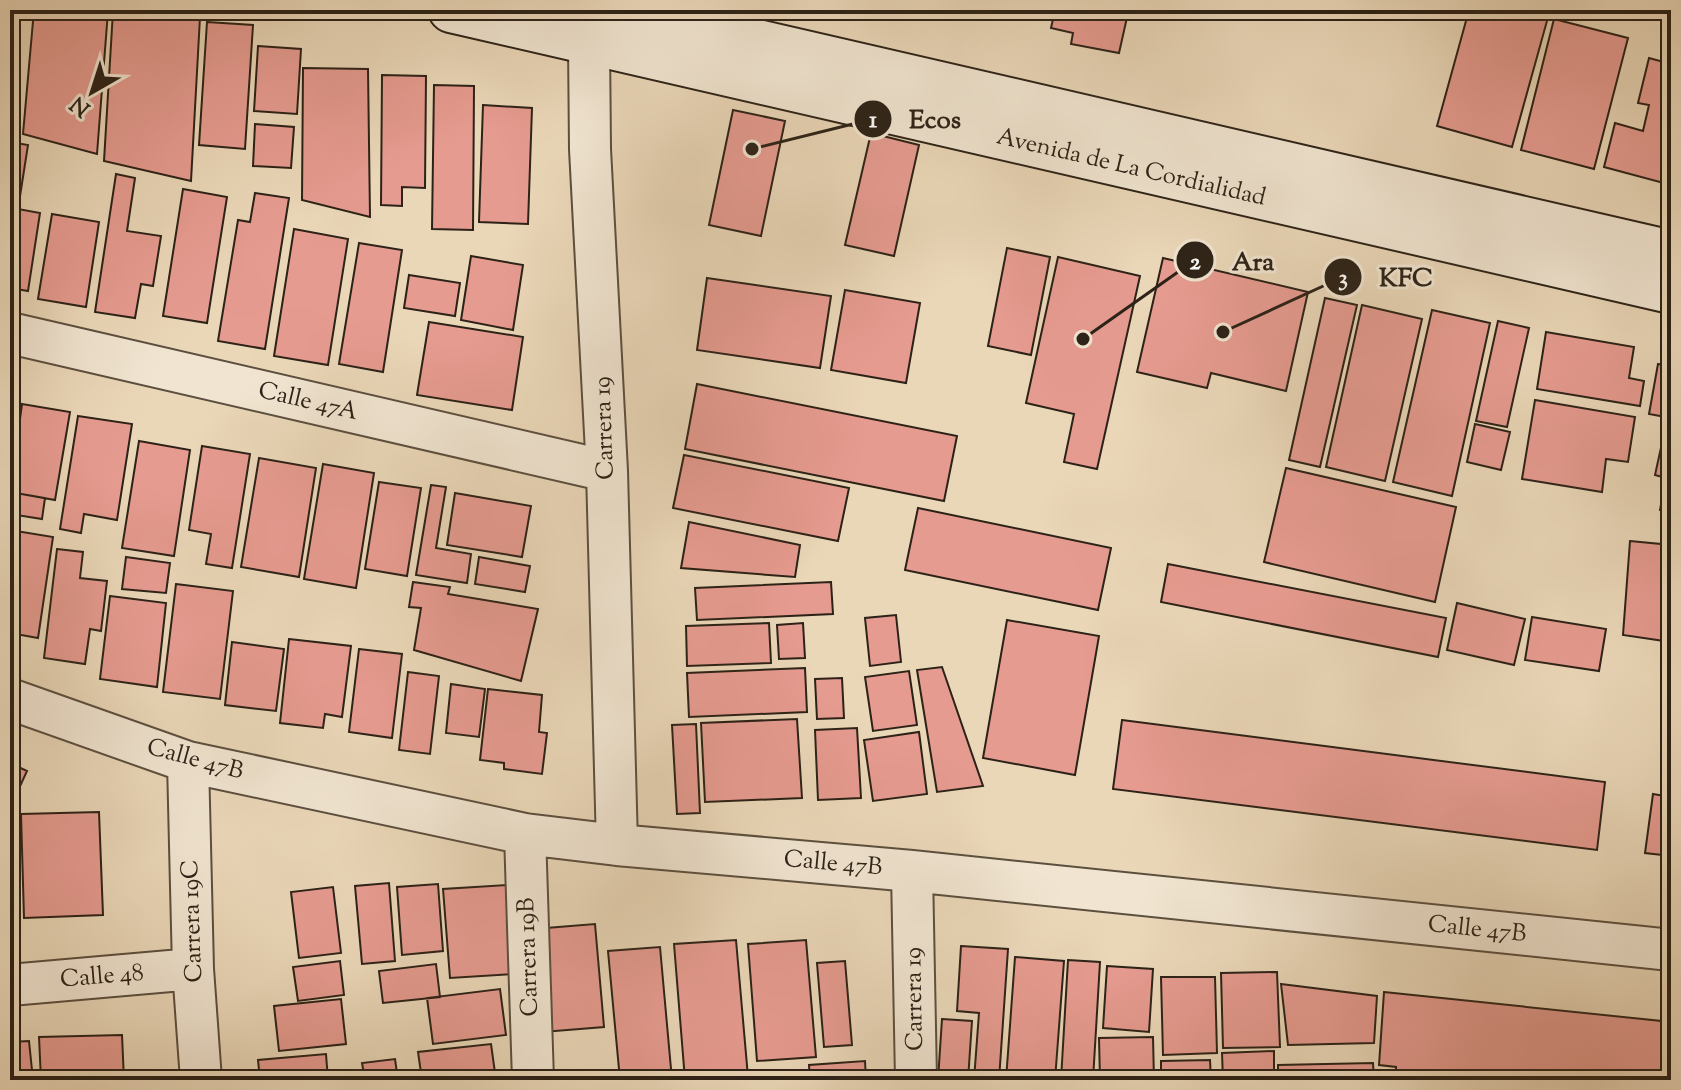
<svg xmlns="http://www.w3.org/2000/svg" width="1681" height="1090" viewBox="0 0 1681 1090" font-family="'Sorts Mill Goudy',serif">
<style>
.building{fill:#e69b90;stroke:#2c2217;stroke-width:2}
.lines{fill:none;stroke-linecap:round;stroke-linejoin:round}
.minor-casing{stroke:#5c4f3f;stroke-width:44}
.tertiary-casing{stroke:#5c4f3f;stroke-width:48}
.secondary-casing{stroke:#2c2217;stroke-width:48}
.minor{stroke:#f1e5d1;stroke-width:40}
.tertiary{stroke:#f1e5d1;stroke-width:44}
.secondary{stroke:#f1e5d1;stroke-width:44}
.labels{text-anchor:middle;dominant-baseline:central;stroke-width:6;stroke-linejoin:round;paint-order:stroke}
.street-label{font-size:24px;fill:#2c2217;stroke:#f1e5d1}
.leader{fill:none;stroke:#2c2217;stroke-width:3}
.callout-dot{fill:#2c2217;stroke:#f1e5d1;stroke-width:3}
.mark-label{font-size:24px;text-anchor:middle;font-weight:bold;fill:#fff}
.callout-label{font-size:26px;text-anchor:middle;font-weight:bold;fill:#2c2217;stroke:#f1e5d1;stroke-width:6;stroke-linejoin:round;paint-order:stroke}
</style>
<rect width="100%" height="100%" fill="#ead7b8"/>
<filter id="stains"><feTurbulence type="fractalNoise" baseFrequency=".0025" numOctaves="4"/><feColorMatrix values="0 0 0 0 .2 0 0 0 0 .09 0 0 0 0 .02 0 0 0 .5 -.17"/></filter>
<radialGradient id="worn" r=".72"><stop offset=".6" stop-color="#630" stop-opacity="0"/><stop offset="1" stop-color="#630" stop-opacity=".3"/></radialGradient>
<path class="building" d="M10,10H21L12,118H10Z
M34,10L108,11L97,154L23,134Z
M932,10H958L957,15Z
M999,10H1032L1031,17Z
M1055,10H1134V14L1128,13L1119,53L1071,44L1073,33L1051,28Z
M1469,10H1550L1512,147L1437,126Z
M1648,10H1671V20L1647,15Z
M113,11L200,17L191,181L104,161Z
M1554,19L1628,38L1594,169L1521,150Z
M207,22L253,25L245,149L199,145Z
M258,46L301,49L297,114L254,111Z
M1649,58L1671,64V185L1604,167L1615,123L1643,131L1649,105L1638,103Z
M303,68L368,69L370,217L302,200Z
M382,75L426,76L425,188L402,187V206L381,205Z
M434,85L474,86L473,230L432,229Z
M483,105L532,108L528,224L479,222Z
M733,110L785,121L761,236L709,225Z
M255,124L294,127L291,168L253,166Z
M871,133L919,145L894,256L845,245Z
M10,142L28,145L18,209L40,213L28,291L10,288Z
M116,174L135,178L127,231L161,236L153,286L141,284L135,318L95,312Z
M183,189L227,197L207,323L163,316Z
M255,193L289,198L265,349L218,341L238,220L250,222Z
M52,214L99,222L86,307L38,299Z
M294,229L348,239L328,365L274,356Z
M359,243L402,250L383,372L339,364Z
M1007,248L1050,257L1031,355L988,346Z
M471,256L523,265L513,330L461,320Z
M1058,257L1140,276L1097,469L1064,462L1074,414L1026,403Z
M1163,258L1308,292L1286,391L1211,373L1207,388L1137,372Z
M409,275L460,283L455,316L404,308Z
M707,278L831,296L820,368L697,350Z
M845,290L920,303L906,383L831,370Z
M1325,298L1357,305L1320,467L1289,460Z
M1362,305L1422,319L1385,481L1326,467Z
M1432,310L1490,323L1452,496L1393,482Z
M1498,321L1529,328L1507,427L1476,421Z
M429,322L523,337L512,410L417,395Z
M1546,332L1634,347L1629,378L1644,381L1640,406L1537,389Z
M1658,364L1671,366V418L1649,414Z
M697,384L957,436L944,501L685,449Z
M1535,400L1635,417L1628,462L1606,459L1602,492L1522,479Z
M22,404L70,412L55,500L10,492Z
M78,416L132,424L117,520L84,514L81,533L60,529Z
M1475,424L1510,432L1501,470L1467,462Z
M139,441L190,450L174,556L122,548Z
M1662,443L1671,445V512L1660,510L1666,478L1655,475Z
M202,446L250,454L232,568L206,564L211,534L189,530Z
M684,455L849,488L838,541L673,508Z
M259,458L316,468L299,577L241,567Z
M323,464L374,473L356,588L304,579Z
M1286,468L1456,507L1435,602L1264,562Z
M379,482L421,488L407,576L365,569Z
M431,485L446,487L436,548L471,554L467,583L416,575Z
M10,492L45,498L42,519L10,514Z
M455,493L531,506L522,557L447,545Z
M918,508L1111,548L1098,610L905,570Z
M689,522L800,545L795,577L681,568Z
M10,530L53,537L38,638L10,633Z
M1630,541L1671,545V642L1623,635Z
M57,549L83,552L80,578L107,581L101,631L90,629L85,664L44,658Z
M126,557L170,563L166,593L122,589Z
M479,557L530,566L525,592L475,584Z
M1168,564L1446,618L1438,657L1161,602Z
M413,582L450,587L448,594L538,609L521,681L414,650L421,608L409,607Z
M831,582L833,614L697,620L695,588Z
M176,584L233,591L220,699L163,692Z
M110,596L166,603L157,687L100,679Z
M1457,603L1525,619L1514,665L1447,650Z
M896,615L901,662L870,666L865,618Z
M1532,617L1606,629L1599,671L1525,660Z
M1007,620L1099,636L1075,775L983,758Z
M769,623L771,663L687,666L686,626Z
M803,623L805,658L779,659L777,625Z
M289,639L351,646L342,717L325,714L323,728L280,723Z
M232,642L284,649L276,711L225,705Z
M359,649L402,654L392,738L349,732Z
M942,667L983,786L937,792L917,670Z
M805,668L807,712L689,717L687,673Z
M909,671L917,725L873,731L865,677Z
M408,672L439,676L430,754L399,750Z
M842,678L844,718L817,719L815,679Z
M451,684L485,689L479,737L446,733Z
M488,689L542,695L539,732L547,733L542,774L504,769V763L480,760Z
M797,719L802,798L705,802L701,723Z
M1122,720L1605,782L1597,850L1113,789Z
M696,724L700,813L677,814L672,725Z
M857,728L861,798L818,800L815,730Z
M919,732L927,794L873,801L864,740Z
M10,763L27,771L10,808Z
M1653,794L1671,797V856L1645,853Z
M99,812L103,915L24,918L21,814Z
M389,883L395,961L362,964L355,886Z
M438,884L443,951L402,955L397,887Z
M507,885L514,974L450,978L443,889Z
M333,887L341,953L299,958L291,892Z
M595,924L604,1027L543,1032L534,929Z
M736,940L748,1077L685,1080L674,944Z
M806,940L816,1057L757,1061L748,944Z
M961,946L1008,949L999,1080H974L979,1013L957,1011Z
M660,947L672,1080H620L608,951Z
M1015,957L1064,961L1055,1080H1006Z
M1068,960L1100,962L1093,1080H1061Z
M340,961L344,995L298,1001L293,967Z
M845,961L852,1045L824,1047L817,963Z
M436,964L440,997L383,1003L379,971Z
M1107,966L1153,969L1149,1032L1103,1028Z
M1277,972L1280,1047L1223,1048L1221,973Z
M1161,977H1215L1217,1053L1163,1055Z
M1281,984L1377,996L1374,1043L1288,1045Z
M500,989L506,1035L433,1044L427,998Z
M1384,992L1671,1022V1080H1396V1067L1379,1065Z
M341,999L346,1044L279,1051L274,1006Z
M942,1019L972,1021L968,1080H938Z
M122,1035L124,1080H41L39,1037Z
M1153,1037L1154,1080H1100L1099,1038Z
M29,1041L33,1080H10V1042Z
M491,1044L496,1080H422L418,1052Z
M1274,1051V1080H1223L1222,1053Z
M326,1054L328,1080H260L258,1060Z
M395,1059L398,1080H365L362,1063Z
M1210,1060L1211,1080H1161V1061Z
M865,1061L866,1080H810L809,1065Z
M1373,1063L1374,1080H1278V1065Z"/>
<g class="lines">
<g class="minor-casing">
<path id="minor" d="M589,44L590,149L607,471L617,845
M10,333L607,471
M10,699L188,762L525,834L617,845L912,871L1671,950
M188,762L193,969L201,1080
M525,834L533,1080
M912,871L916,1080
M10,985L193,969"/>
</g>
<g class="tertiary-casing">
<path id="tertiary" d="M587,10L589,44"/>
</g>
<g class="secondary-casing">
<path id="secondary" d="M451,10L1671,291
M619,10L1671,253"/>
</g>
<use href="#minor" class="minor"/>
<use href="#tertiary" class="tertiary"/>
<use href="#secondary" class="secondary"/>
</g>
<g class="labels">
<g class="street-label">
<text transform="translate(1131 168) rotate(13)">Avenida de La Cordialidad</text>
<text transform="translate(308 402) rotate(13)">Calle 47A</text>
<text transform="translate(605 428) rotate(-92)">Carrera 19</text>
<text transform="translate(195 760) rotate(15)">Calle 47B</text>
<text transform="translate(833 864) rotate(5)">Calle 47B</text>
<text transform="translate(193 921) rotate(-92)">Carrera 19C</text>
<text transform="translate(1477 930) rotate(6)">Calle 47B</text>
<text transform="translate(529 957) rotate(-92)">Carrera 19B</text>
<text transform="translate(102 977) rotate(-5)">Calle 48</text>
<text transform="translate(915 999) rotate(-91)">Carrera 19</text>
</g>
</g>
<path class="leader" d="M752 149L873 119M1083 339L1195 260M1223 332L1343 277"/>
<g class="callout-dot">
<circle cx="752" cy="149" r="8"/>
<circle cx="1083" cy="339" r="8"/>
<circle cx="1223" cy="332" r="8"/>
<circle cx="873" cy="119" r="20"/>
<circle cx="1195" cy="260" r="20"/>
<circle cx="1343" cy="277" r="20"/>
</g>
<g class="mark-label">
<text x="873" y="127">1</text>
<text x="1195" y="269">2</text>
<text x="1343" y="285">3</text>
</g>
<g class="callout-label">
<text x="935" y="128">Ecos</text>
<text x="1253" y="270">Ara</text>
<text x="1406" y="286">KFC</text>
</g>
<rect width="1681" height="1090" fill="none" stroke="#ead7b8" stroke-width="40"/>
<rect x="12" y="12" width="1657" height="1066" fill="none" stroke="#2c2217" stroke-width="4"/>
<rect x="20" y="20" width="1641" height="1050" fill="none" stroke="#2c2217" stroke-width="2"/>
<g transform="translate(92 92) rotate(219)" stroke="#f1e5d1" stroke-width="6" paint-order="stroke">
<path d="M0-6L14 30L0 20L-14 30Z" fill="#2c2217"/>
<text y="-12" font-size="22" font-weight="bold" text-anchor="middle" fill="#2c2217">N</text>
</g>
<rect width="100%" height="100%" filter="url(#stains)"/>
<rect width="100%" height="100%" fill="url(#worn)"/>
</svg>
